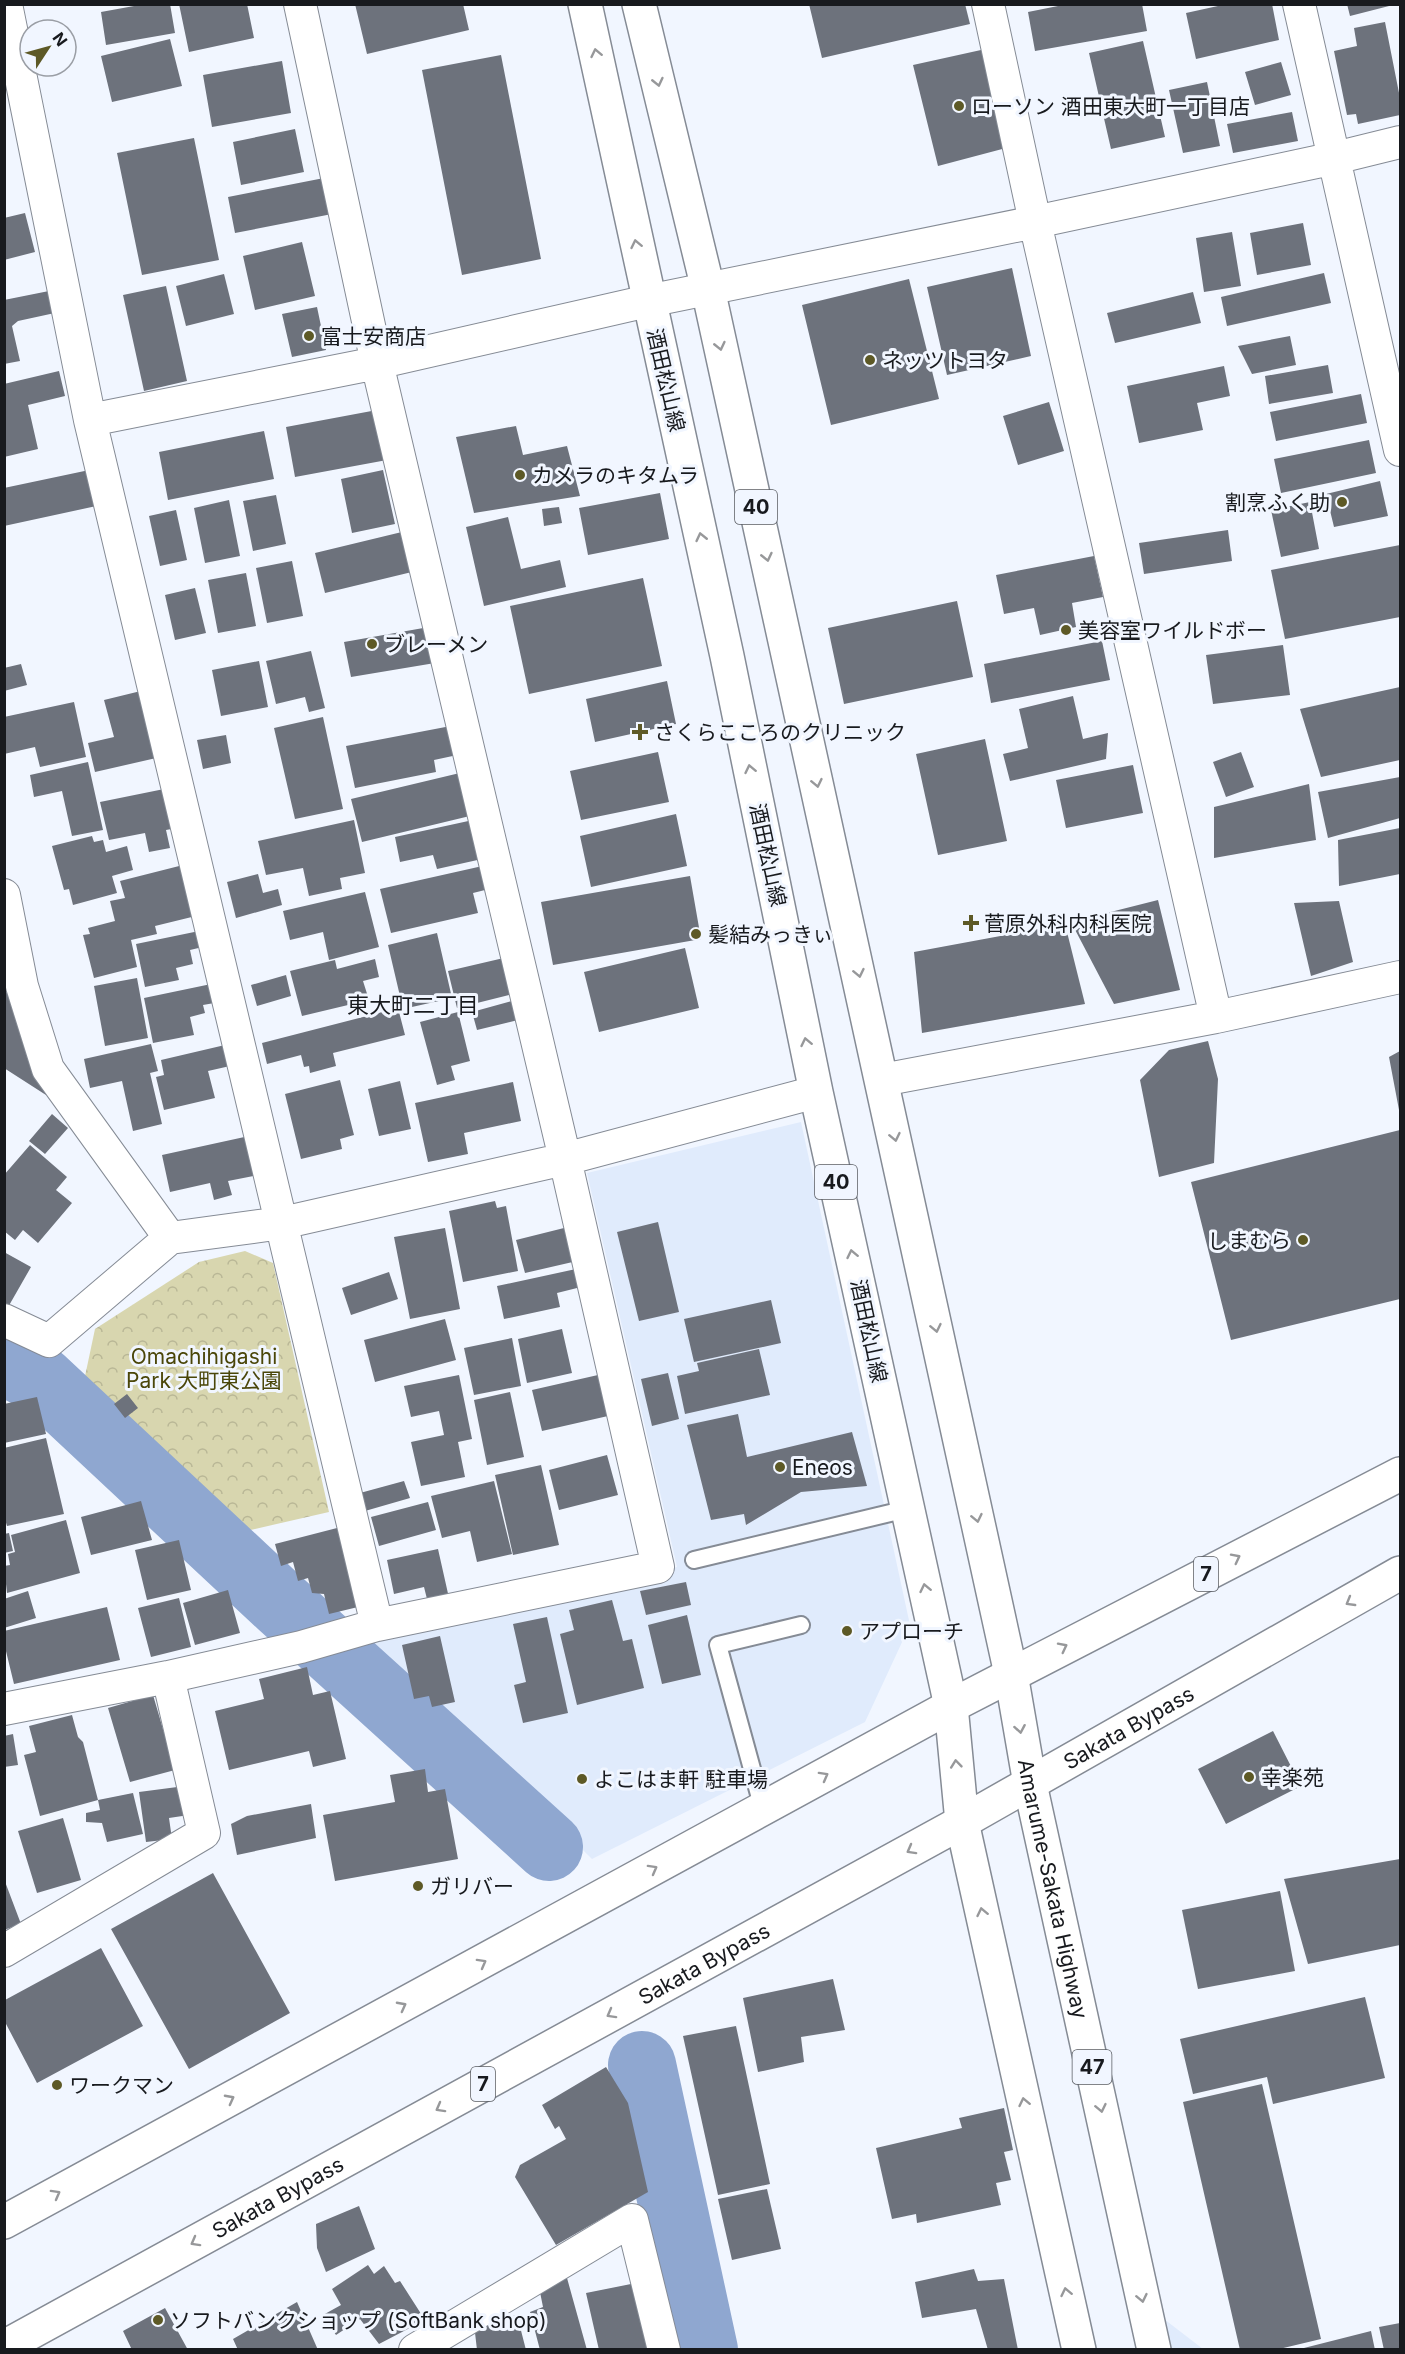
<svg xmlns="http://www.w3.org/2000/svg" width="1405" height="2354" viewBox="0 0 1405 2354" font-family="Inter,'Noto Sans JP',sans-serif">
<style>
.built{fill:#e0ebfc}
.park{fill:url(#park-crowns)}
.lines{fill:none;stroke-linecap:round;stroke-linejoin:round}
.river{stroke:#8fa7d0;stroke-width:68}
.building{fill:#6d727c}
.service-casing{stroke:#858b95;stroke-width:20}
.minor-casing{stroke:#858b95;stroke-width:34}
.primary-casing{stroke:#858b95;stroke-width:36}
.trunk-casing{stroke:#858b95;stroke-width:36}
.service{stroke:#fff;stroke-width:16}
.minor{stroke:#fff;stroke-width:32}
.primary{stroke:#fff;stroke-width:33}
.trunk{stroke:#fff;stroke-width:33}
.oneway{stroke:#97989a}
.poi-dot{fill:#5d5926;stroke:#f1f6ff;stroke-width:2}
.labels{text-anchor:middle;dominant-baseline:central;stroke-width:6;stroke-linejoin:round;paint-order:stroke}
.shield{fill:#f1f6ff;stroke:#595c62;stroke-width:1.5}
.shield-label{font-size:20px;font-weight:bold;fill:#181a1e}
.poi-label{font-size:21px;fill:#181a1e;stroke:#f1f6ff;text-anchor:start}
.street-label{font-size:21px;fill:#181a1e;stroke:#f1f6ff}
.park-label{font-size:21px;fill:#4a4609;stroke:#f1f6ff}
.neighbourhood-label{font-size:22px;fill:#181a1e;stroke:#f1f6ff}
</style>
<defs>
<pattern id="park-crowns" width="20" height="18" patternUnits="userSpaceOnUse" patternTransform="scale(1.5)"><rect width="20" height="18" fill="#d8d6af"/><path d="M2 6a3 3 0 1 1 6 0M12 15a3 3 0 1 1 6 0" fill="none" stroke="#b9b796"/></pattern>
</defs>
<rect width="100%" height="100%" fill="#f1f6ff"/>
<path class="built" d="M801,1122L910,1625L865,1722L592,1859L373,1642L677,1567L587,1173Z
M1164,2319L1203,2349H1172Z"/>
<path class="park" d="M245,1251L273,1263L329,1512L246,1531L84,1381L95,1329L199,1262Z"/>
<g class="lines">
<path class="river" d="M4,1361L41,1380L282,1605L549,1847
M642,2065L704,2350"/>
</g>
<path class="building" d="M145,4H170L175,33L106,45L101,12Z
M179,4H247L254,38L189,52Z
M355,4H463L469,30L367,54Z
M809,4H965L970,24L822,58Z
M1068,4H1142L1147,31L1035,51L1028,12Z
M1227,4H1272L1279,40L1196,59L1186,13Z
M1347,4H1393V5L1350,16Z
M1385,22L1400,98V115L1358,124L1356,114L1347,115L1334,51L1357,46L1354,28Z
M170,39L182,86L112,102L101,56Z
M1143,41L1165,137L1111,149L1089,53Z
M981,50L1006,148L938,166L913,65Z
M501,55L541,259L462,275L422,70Z
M282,61L291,113L212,127L203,75Z
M1281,62L1291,95L1255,105L1245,72Z
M1207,82L1220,146L1183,153L1169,90Z
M1292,112L1298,141L1233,153L1227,124Z
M295,129L304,172L241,185L233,142Z
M194,138L219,260L142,275L117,153Z
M324,178L332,214L235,233L228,197Z
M25,213L35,252L4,260V218Z
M1303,223L1311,265L1257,275L1250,233Z
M1232,232L1241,286L1204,292L1196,238Z
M302,242L315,296L255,310L243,256Z
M1012,268L1031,356L947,375L927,287Z
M1324,273L1331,303L1227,326L1221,297Z
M224,274L234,314L186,326L176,286Z
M909,279L939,399L831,425L802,305Z
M166,286L187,381L144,391L123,295Z
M59,289L64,311L18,321L12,326L20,361L4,364V300Z
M1193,292L1201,323L1115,343L1107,313Z
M317,307L326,350L292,357L282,314Z
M1290,336L1296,365L1252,374L1238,346Z
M1328,365L1333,393L1269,404L1265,376Z
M1224,366L1230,396L1197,403L1203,430L1139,443L1127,386Z
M59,371L65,396L28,405L38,449L4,457V384Z
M1361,394L1367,423L1276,441L1270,412Z
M1049,402L1064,451L1018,465L1003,416Z
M377,410L387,460L295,477L286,427Z
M516,426L523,455L567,446L580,496L474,513L456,437Z
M264,431L274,479L168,500L159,452Z
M1369,440L1376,473L1281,493L1274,459Z
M94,469L101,505L4,526V488Z
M383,470L395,524L352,533L341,479Z
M1380,481L1388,516L1334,527L1326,494Z
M660,493L669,539L588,555L579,508Z
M276,495L286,544L253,551L243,501Z
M229,500L240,556L205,563L194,508Z
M1310,502L1319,549L1281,557L1271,510Z
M559,507L562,523L544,526L542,509Z
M176,510L187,560L160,566L149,516Z
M508,517L521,569L560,560L566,587L484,606L466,527Z
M1228,530L1232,561L1144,574L1139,543Z
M406,531L416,571L325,593L315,553Z
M1400,545V617L1285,639L1271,570Z
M1094,556L1103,597L1072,603L1076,627L1040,635L1034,608L1004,614L996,575Z
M292,561L303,616L267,623L256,568Z
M246,573L256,626L218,633L208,580Z
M643,578L662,666L529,694L510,606Z
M195,588L206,633L175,640L165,595Z
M957,601L973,677L844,704L828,628Z
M429,627L435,663L351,677L344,642Z
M1102,641L1110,680L991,703L984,664Z
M1283,645L1290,695L1213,704L1206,655Z
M311,651L325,708L309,712L305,697L276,704L266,661Z
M259,661L268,707L221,716L212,670Z
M21,664L27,685L4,691V668Z
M667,681L676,724L595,742L586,699Z
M1400,687V760L1321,777L1300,709Z
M149,689L165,756L95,772L88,743L114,737L104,700Z
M1073,696L1083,739L1108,733L1106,759L1010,781L1003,754L1028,748L1019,709Z
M74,702L86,757L40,767L35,747L4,754V717Z
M323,717L343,809L295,819L274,728Z
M456,725L462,754L434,760L436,772L355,788L346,746Z
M226,735L231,763L203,769L197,740Z
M985,739L1007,841L938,855L916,754Z
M658,752L669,802L581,820L570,771Z
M1241,752L1254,787L1226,797L1213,762Z
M88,762L103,830L72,836L62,791L34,797L30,775Z
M1133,765L1143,813L1066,828L1056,780Z
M464,772L474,815L362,842L351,799Z
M1400,777V818L1328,838L1318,792Z
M1309,784L1316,840L1214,858V807Z
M174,787L182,827L166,830L170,848L149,852L145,833L109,840L100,802Z
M676,814L687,866L591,887L580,836Z
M354,820L365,873L340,878L342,889L309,896L303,868L266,875L258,841Z
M473,820L482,859L437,869L433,855L400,862L395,837Z
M1400,828V874L1339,886L1338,840Z
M92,836L94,842L103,840L106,852L127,846L133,870L112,876L117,893L73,905L69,889L64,890L52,846Z
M191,863L204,914L155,926L157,934L131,940L137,967L94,978L83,935L90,934L88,928L115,921L110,901L125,898L120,881Z
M487,865L493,888L473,893L478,913L391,933L380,889Z
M258,874L263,893L278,889L282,905L236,918L227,882Z
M690,876L701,939L553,965L541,902Z
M365,892L379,947L329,960L323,932L290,940L283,911Z
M1158,900L1180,990L1114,1004L1071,922Z
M1339,901L1353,962L1311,976L1294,903Z
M1065,924L1085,1004L922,1033L914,952Z
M204,930L207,946L190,950L193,964L176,968L179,980L145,987L136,944Z
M437,933L452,998L403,1009L388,945Z
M685,948L699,1008L599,1032L584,972Z
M508,957L517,993L457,1008L448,971Z
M375,959L379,977L363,981L369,1000L302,1016L290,971L335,960L337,969Z
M286,975L291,996L257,1006L251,985Z
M137,978L148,1038L105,1046L94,986Z
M216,983L220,1002L203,1005L205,1013L190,1017L194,1035L153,1043L144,998Z
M21,988L29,1038L46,1095L4,1068V993Z
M512,1001L518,1020L477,1030L472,1012Z
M398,1008L405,1035L333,1053L336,1066L310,1073L309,1066L304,1067L301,1055L267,1064L262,1043Z
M458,1012L470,1061L451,1066L455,1080L437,1085L420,1022Z
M1208,1041L1218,1079L1214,1163L1159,1177L1140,1080L1169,1050Z
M151,1044L158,1071L150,1073L162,1124L133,1131L122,1081L90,1088L84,1059Z
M225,1045L230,1066L208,1071L215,1098L164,1110L156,1077L164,1075L161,1060Z
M1400,1051V1110H1399L1389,1057Z
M340,1080L354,1135L340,1139L342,1149L301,1159L285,1094Z
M400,1081L411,1129L379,1136L368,1089Z
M513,1082L521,1121L464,1133L468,1154L428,1162L415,1103Z
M52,1114L68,1128L45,1154L29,1141Z
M1400,1130V1299L1231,1340L1191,1182Z
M249,1136L258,1175L228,1181L232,1195L214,1200L210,1183L170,1192L162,1155Z
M30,1145L67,1177L56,1190L72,1203L38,1243L23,1230L15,1240L4,1231V1175Z
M495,1201L497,1208L506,1206L518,1271L463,1282L449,1211Z
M658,1222L679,1312L639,1321L617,1232Z
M568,1227L577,1261L525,1273L516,1240Z
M445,1228L460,1309L410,1319L394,1237Z
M4,1252L31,1267L7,1309L4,1308Z
M576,1269L581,1287L557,1293L560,1307L504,1319L497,1286Z
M389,1272L398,1299L351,1315L342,1288Z
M771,1300L781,1343L694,1362L684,1319Z
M445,1319L456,1360L375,1382L364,1340Z
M562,1329L572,1373L527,1383L518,1339Z
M512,1338L521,1386L474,1395L464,1348Z
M759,1349L770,1395L685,1414L677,1376L699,1371L697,1363Z
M668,1373L679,1419L652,1426L641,1379Z
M459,1375L472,1439L458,1442L465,1477L421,1486L411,1442L444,1435L439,1411L411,1417L404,1386Z
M598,1375L608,1416L542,1431L532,1390Z
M510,1392L524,1457L487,1465L474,1400Z
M127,1394L138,1408L125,1418L114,1404Z
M37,1397L46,1434L4,1443V1404Z
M738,1414L747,1457L852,1432L867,1486L801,1492L746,1525L744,1514L711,1520L687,1425Z
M46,1438L64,1514L7,1526L4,1516V1448Z
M607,1455L618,1495L559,1510L549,1470Z
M541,1465L559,1545L513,1555L495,1475Z
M404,1481L410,1498L365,1511L360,1493Z
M494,1481L512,1554L477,1562L470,1531L442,1538L431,1496Z
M141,1501L152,1540L91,1555L81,1517Z
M428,1502L436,1530L379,1546L371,1517Z
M66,1520L80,1573L7,1593L4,1566L10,1565L8,1554L15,1552L11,1535Z
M337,1528L358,1607L329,1614L324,1594L312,1593L308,1578L298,1581L293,1562L281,1566L275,1544Z
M9,1533L13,1551L4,1553V1534Z
M179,1540L191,1590L147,1600L135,1550Z
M438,1549L449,1598L428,1603L424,1587L394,1594L387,1560Z
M686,1582L691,1605L646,1615L640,1591Z
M228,1590L240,1633L195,1645L183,1603Z
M28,1591L36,1618L4,1628V1599Z
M179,1598L191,1647L151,1657L138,1608Z
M612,1600L623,1641L632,1639L644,1688L577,1705L560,1634L574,1630L569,1610Z
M107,1607L120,1660L14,1684L4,1643V1631Z
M687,1615L701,1675L662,1684L648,1625Z
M547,1617L568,1713L523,1723L514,1685L526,1682L513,1624Z
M440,1636L455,1702L432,1707L429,1696L414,1699L402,1645Z
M307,1667L313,1695L330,1691L346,1759L313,1767L309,1751L229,1770L215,1711L264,1699L259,1679Z
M153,1695L175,1770L130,1782L108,1708Z
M72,1715L78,1737L83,1742L98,1800L40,1816L24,1755L36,1752L29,1726Z
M1273,1731L1301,1786L1226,1824L1198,1769Z
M13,1734L18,1765L4,1767V1736Z
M425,1769L428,1792L445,1789L458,1859L335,1881L323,1815L395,1802L390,1775Z
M185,1786L189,1815L169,1818L172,1839L146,1842L139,1792Z
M133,1793L143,1834L107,1842L102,1823L86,1822V1813L100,1810L98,1800Z
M311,1804L316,1838L237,1855L231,1824L247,1816Z
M63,1818L81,1880L37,1893L18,1831Z
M1400,1859V1945L1308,1964L1284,1879Z
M213,1873L290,2013L189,2069L111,1929Z
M4,1879L21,1924L4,1930Z
M1280,1891L1295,1971L1198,1989L1182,1910Z
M101,1948L143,2026L37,2083L5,2022V2000Z
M833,1979L845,2030L801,2037L804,2062L758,2072L743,1998Z
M1365,1997L1385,2078L1273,2104L1267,2077L1193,2094L1180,2039Z
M736,2026L770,2184L718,2195L683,2036Z
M606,2067L628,2103L648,2192L556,2245L515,2177L520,2165L566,2139L559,2126L555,2129L542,2105Z
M1262,2084L1321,2339L1275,2350H1240L1183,2102Z
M1004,2108L1013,2150L1004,2152L1011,2180L996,2183L1001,2205L917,2223L916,2214L892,2219L876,2148L962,2128L959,2118Z
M767,2189L781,2249L732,2260L718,2199Z
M359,2206L375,2249L326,2272L317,2248L316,2224Z
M368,2265L374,2274L384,2266L395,2283L400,2281L425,2320L379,2344L360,2319L336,2335L323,2315L341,2305L332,2289Z
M974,2269L978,2281L1004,2279L1018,2350H988L976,2309L922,2318L915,2282Z
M567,2278L587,2350H540L530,2312L543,2307L540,2292Z
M636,2283L651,2350H599L586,2293Z
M297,2302L318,2350H238L233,2339Z
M165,2308L188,2350H132L123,2331Z
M517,2315L526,2350H477L474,2324Z
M1400,2323V2350H1384L1379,2327Z
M1371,2331L1375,2350H1300V2349Z"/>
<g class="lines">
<g class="service-casing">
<path id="service" d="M694,1560L907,1509
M763,1809L718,1645L801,1625"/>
</g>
<g class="minor-casing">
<path id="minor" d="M6,4L90,420L377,1625
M988,4L1035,222L1216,1017
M1299,4L1400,450
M90,420L377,363L648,301L1035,222L1335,158L1400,142
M4,895L22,986L48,1069L170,1238
M882,1080L1216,1017L1400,977
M4,1320L49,1341L170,1238L282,1223L565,1159L816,1092
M4,1709L168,1677L301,1647L377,1625L658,1567L565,1159L377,363L300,4
M4,1951L204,1833L168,1677
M415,2350L632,2220L664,2350"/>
</g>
<g class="primary-casing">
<path id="primary" d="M585,4L727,656L816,1092L951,1706
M639,4L708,289L1011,1674"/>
</g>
<g class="trunk-casing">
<g id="trunk">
<path id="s1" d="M1011,1674L1030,1784L1154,2350"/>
<path d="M951,1706L962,1822L1079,2350"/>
<path d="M4,2222L951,1706L1400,1474"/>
<path id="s2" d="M4,2347L962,1822L1400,1573"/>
</g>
</g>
<use href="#service" class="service"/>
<use href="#minor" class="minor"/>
<use href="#primary" class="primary"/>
<use href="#trunk" class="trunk"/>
</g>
<defs><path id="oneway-chevron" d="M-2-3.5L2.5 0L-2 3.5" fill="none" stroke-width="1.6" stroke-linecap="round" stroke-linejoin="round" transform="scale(1.5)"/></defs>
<g class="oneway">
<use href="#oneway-chevron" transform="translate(596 53) rotate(-102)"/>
<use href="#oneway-chevron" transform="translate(658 82) rotate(77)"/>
<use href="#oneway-chevron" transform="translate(636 244) rotate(-102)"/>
<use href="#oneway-chevron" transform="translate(720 346) rotate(77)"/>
<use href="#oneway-chevron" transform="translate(701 537) rotate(-103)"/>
<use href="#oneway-chevron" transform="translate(767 557) rotate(77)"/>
<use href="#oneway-chevron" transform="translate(750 769) rotate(-102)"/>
<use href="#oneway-chevron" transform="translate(817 783) rotate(78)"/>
<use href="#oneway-chevron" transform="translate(859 973) rotate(78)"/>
<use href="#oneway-chevron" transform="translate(806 1042) rotate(-102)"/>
<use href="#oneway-chevron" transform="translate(895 1137) rotate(78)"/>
<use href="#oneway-chevron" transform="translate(852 1254) rotate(-102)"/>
<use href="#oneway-chevron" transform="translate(936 1328) rotate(78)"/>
<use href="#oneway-chevron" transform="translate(977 1518) rotate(78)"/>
<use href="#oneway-chevron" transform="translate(1236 1558) rotate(-27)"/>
<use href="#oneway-chevron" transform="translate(925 1588) rotate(-102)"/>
<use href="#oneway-chevron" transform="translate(1350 1602) rotate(150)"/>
<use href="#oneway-chevron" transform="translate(1063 1647) rotate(-27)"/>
<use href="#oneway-chevron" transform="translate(1020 1729) rotate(80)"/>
<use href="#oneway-chevron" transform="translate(956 1764) rotate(-96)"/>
<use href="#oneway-chevron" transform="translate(824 1776) rotate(-29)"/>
<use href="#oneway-chevron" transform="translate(911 1850) rotate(151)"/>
<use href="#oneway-chevron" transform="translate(653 1869) rotate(-29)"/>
<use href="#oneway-chevron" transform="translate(982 1912) rotate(-102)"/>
<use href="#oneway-chevron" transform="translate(482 1963) rotate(-29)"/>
<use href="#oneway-chevron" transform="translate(402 2006) rotate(-28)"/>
<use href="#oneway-chevron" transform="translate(611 2014) rotate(151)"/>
<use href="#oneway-chevron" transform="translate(230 2099) rotate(-28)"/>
<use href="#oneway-chevron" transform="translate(1024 2102) rotate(-102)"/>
<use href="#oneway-chevron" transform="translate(440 2108) rotate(151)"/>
<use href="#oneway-chevron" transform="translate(1101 2108) rotate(78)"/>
<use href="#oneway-chevron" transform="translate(56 2194) rotate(-29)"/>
<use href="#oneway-chevron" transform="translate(195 2242) rotate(151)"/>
<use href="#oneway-chevron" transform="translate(1066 2292) rotate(-102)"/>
<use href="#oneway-chevron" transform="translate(1142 2298) rotate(78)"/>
</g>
<g class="poi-dot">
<circle cx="959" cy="106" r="6"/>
<circle cx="309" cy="336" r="6"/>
<circle cx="870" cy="360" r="6"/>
<circle cx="520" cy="475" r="6"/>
<circle cx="1342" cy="502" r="6"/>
<circle cx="1066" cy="630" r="6"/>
<circle cx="372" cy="644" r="6"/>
<path d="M637 723h6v6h6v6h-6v6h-6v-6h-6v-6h6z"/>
<path d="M968 914h6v6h6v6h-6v6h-6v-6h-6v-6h6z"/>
<circle cx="696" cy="934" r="6"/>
<circle cx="1303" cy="1240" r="6"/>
<circle cx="780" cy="1467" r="6"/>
<circle cx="847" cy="1631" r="6"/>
<circle cx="1249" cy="1777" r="6"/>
<circle cx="582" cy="1779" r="6"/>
<circle cx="418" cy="1886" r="6"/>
<circle cx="57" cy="2085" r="6"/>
<circle cx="158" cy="2320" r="6"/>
</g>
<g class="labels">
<g class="shield">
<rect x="735" y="490" width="42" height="34" rx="4.5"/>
<rect x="815" y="1165" width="42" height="34" rx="4.5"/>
<rect x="1194" y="1557" width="24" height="34" rx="4.5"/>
<rect x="1072.5" y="2050" width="39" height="34" rx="4.5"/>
<rect x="471" y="2067" width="24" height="34" rx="4.5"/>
</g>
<g class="shield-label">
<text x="756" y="507">40</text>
<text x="836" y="1182">40</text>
<text x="1206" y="1574">7</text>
<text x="1092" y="2067">47</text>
<text x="483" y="2084">7</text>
</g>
<g class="poi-label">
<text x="971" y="106">ローソン 酒田東大町一丁目店</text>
<text x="321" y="336">富士安商店</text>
<text x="882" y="360">ネッツトヨタ</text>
<text x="532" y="475">カメラのキタムラ</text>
<text x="1330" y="502" text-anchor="end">割烹ふく助</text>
<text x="1078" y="630">美容室ワイルドボー</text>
<text x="384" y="644">ブレーメン</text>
<text x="654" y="732">さくらこころのクリニック</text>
<text x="984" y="923">菅原外科内科医院</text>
<text x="708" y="934">髪結みっきぃ</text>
<text x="1291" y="1240" text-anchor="end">しまむら</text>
<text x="792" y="1467">Eneos</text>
<text x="859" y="1631">アプローチ</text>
<text x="1261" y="1777">幸楽苑</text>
<text x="594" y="1779">よこはま軒 駐車場</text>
<text x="430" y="1886">ガリバー</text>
<text x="69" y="2085">ワークマン</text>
<text x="170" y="2320">ソフトバンクショップ (SoftBank shop)</text>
</g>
<g class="street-label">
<text transform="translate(666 380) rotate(77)">酒田松山線</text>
<text transform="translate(768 855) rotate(78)">酒田松山線</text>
<text transform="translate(869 1331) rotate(78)">酒田松山線</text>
<text stroke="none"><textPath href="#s2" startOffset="1284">Sakata Bypass</textPath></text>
<text stroke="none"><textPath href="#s1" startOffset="219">Amarume-Sakata Highway</textPath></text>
<text stroke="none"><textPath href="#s2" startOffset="798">Sakata Bypass</textPath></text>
<text stroke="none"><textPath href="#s2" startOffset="312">Sakata Bypass</textPath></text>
</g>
<g class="park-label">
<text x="204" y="1356">Omachihigashi<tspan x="204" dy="24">Park 大町東公園</tspan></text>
</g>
<g class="neighbourhood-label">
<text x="413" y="1005">東大町二丁目</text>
</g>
</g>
<rect width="1405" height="2354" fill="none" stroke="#181a1e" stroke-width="12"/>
<g transform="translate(48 48) rotate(54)"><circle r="28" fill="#f1f6ff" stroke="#9a9ea5" stroke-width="1.5"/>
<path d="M0-4.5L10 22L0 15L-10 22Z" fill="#5d5926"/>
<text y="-9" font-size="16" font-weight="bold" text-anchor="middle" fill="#181a1e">N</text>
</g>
</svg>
